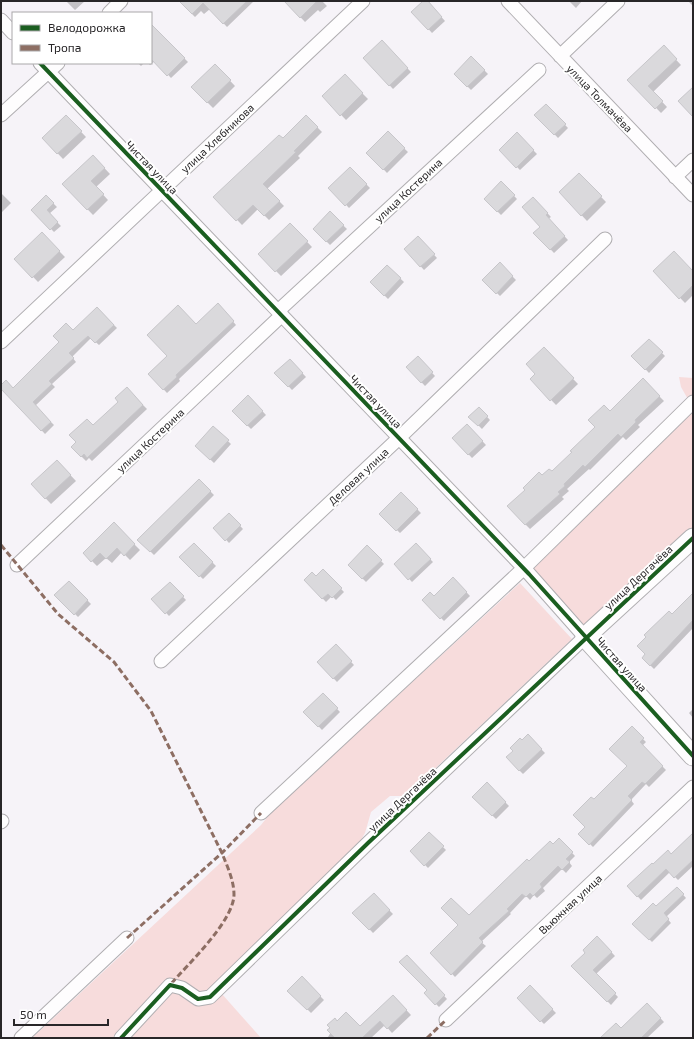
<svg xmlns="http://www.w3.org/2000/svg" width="694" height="1039" viewBox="0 0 694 1039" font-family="'Exo 2',sans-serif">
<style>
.green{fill:#f7dcdc}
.shadow{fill:#0003}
.building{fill:#dad9dc;stroke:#c7c6ca}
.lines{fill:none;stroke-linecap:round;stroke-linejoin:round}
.street-casing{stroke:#b0aeb1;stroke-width:15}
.secondary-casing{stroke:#b0aeb1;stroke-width:21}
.street{stroke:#fefdfe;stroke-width:13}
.secondary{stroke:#fefdfe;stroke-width:19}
.quiet{stroke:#8d6e63;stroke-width:3;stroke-dasharray:6 3;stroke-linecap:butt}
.cycleway-casing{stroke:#fff;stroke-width:6}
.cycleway{stroke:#1b5e20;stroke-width:4}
.labels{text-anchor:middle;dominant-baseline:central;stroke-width:4;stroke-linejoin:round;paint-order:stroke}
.street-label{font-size:11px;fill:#282628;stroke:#fff}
</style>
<rect width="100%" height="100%" fill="#f6f3f8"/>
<path class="green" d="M679,377L693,378V398L689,401L681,387Z
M693,412V527L589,625L580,627L531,568L533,562Z
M520,583L572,639L406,796H390L371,812L365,833L354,852L214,985L261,1038H32L261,825L273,810Z"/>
<path class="shadow" d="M66,1H85L75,10Z
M189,1H254L227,27L210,9L204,14L201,11L195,17L184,6Z
M285,1H322L327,6L320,12L318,10L305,22Z
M424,1H427L445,21L432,33L413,12Z
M569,1H582L576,8Z
M688,1H693V6Z
M152,26L188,62L171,78L155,61L150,65L148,63H151Z
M382,42L411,72L393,89L364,58Z
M664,47L681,65L653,92L667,107L661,113L629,80Z
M471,57L488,74L471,90L455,74Z
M138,63H144L141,66Z
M215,65L235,86L213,108L192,87Z
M345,76L368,99L346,120L323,96Z
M546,105L568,128L558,138L536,115Z
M66,116L86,137L63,159L43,138Z
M306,116L322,132L298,156L300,158L267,189L284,206L269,220L258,209L242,225L215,197L283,140Z
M388,133L408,152L387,173L368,153Z
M517,134L537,154L520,170L500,150Z
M93,156L110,174L96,187L108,200L93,215L63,184Z
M350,168L370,188L349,208L330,188Z
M579,174L606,202L587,221L560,192Z
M501,182L517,199L501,215L485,199Z
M1,193L11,203L1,213Z
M46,196L57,207L49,214L61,226L54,232L32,210Z
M533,198L551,217L548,219L568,240L554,253L535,233L541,227Z
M330,213L347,229L330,245L314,229Z
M290,224L312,247L281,276L259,254Z
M42,234L65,257L38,282L16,259Z
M418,237L437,258L424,270L405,249Z
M500,264L516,280L500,296L483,280Z
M387,266L404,282L388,299L371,282Z
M655,272H693V295L685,303Z
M218,304L236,325L179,379L180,381L167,393L149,374Z
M97,308L117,328L99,345L91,338L72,357L76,362L52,384L55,387L35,406L54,425L45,434L1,387L13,389Z
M649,340L665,356L649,373L633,356Z
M544,349L578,384L556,405L531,379L537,374Z
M418,358L435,376L425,386L407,367Z
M290,360L306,377L292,390L276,373Z
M643,380L664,401L638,425L640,427L626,440L623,437L590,470L589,469L567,489L569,491L562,497L564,499L530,529L508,507L542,477L552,473Z
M127,389L147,409L92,461L89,458L86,461L72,447L120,402Z
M248,396L266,415L251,429L233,411Z
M479,408L490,420L482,429L470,417Z
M467,425L486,445L472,458L453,438Z
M213,427L231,444L214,463L196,446Z
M57,461L76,481L51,504L32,484Z
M199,480L214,495L154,555L139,540Z
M401,493L421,513L400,533L380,514Z
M229,514L243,529L229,543L215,528Z
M114,524L140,550L130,560L122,552L112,563L106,558L97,566L84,553Z
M194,544L216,566L203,579L180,557Z
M416,545L433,562L412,582L395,564Z
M367,547L384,564L366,582L349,565Z
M323,570L344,592L336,600L332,596L326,602L305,580L316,577Z
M453,578L470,596L444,621L423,600L434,597Z
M69,582L91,604L78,617L56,595Z
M170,583L186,600L169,616L153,599Z
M693,594V628L654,669L643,658L672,615Z
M336,646L354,665L337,682L318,662Z
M323,694L340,712L322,730L305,712Z
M693,709V718L689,713Z
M632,728L646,742L642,746L666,770L649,787L646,784L631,800L634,804L593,847L580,834L586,827L628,766Z
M528,736L545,753L523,774L507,758Z
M487,784L509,806L496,819L473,797Z
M429,833L446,850L428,868L411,851Z
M693,834V866L678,880L670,872L641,900L629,887L671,855Z
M559,839L575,856L569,862L572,866L566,873L562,869L543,888L545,891L537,898L534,895L530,900L526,896L510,913L511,914L481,942L486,946L455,977L432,953L529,863Z
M677,888L686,898L666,917L671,923L652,942L634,924L656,908Z
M373,894L393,914L373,933L354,913Z
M597,937L615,956L596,974L618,997L611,1005L573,966L587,953Z
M407,956L447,999L439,1007L425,993L428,990Z
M302,978L324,1000L311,1013L289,991Z
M530,987L556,1013L544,1024L518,998Z
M393,996L411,1015L392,1033L385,1025L371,1038L328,1037L337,1022L360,1028Z
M647,1004L664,1022L647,1038H601L621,1030Z"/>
<path class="building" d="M179,1H247L223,24L203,3L192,14Z
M284,1H317L300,18Z
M423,1H428L442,17L428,30L411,12Z
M151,24L185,58L167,76L151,59Z
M382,40L408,68L389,86L363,58Z
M664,45L677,59L648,86L663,101L655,109L627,80Z
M471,56L485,70L467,87L454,74Z
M215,64L231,80L207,103L191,87Z
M345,74L363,93L340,116L322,96Z
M693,87V117L678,101Z
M546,104L566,124L554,135L534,115Z
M66,115L82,131L57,154L42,138Z
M306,115L318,127L294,151L296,152L263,184L280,201L264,216L253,205L236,221L213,197L279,135L283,138Z
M388,131L405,148L383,170L366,153Z
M517,132L534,150L516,168L499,150Z
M93,155L105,168L91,181L104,194L87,210L62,184Z
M350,167L367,184L345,206L328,188Z
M579,173L602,196L581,216L559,192Z
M501,181L515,195L497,212L484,199Z
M46,195L54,203L47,210L58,222L50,230L31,210Z
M533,197L548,213L546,215L565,236L550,250L533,233L540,227L522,207Z
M330,211L344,225L326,242L313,229Z
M290,223L308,241L275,272L258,254Z
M42,232L60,251L32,278L14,259Z
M418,236L435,254L420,267L404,249Z
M674,251L693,271V285L679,299L653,271Z
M500,262L513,276L496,294L482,280Z
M387,265L401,278L384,296L370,282Z
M218,303L234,321L176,375L177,377L163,390L148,374L167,356L147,335L178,305L196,324Z
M97,307L114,325L95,343L88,336L69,353L74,358L49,381L52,384L33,402L51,422L41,431L1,389V385L6,380L13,388L59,342L53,336L66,323L73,330Z
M649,339L663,352L645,370L631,356Z
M544,347L574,378L550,401L530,379L535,374L526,364Z
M418,356L433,372L421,383L406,367Z
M290,359L303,373L288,387L274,373Z
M643,378L660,396L635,420L636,422L621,437L618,434L585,467L583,465L564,484L565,486L558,492L560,494L525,525L507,506L525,490L523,488L539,472L542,475L549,469L552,471L572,452L570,451L595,427L588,420L604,405L610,411Z
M127,387L143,405L87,458L84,454L81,457L71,447L76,442L69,435L87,419L93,425L118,402L115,398Z
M248,395L263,411L247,426L232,411Z
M479,407L488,416L478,426L468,417Z
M467,424L483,441L468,455L452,438Z
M213,426L229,440L210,460L195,446Z
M57,460L71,475L45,499L31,484Z
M199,479L211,491L150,552L137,540Z
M401,492L418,509L396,531L379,514Z
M229,513L241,525L225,541L213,528Z
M114,522L135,544L124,556L117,548L106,559L100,553L91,562L83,553Z
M194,543L213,562L199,577L179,557Z
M416,543L431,559L408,580L394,564Z
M367,545L382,560L362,579L348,565Z
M323,569L342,588L332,598L328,594L322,599L304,580L312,572L316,576Z
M453,577L467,592L440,619L422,600L430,592L434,596Z
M69,581L88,600L74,615L54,595Z
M170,582L184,596L165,614L151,599Z
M693,593V620L650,666L642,658L645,654L637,646L646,637L644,635L669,611L672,614Z
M336,644L352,661L333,679L317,662Z
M323,693L338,708L318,727L303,712Z
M632,726L644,738L640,742L663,766L645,784L642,782L628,796L632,800L589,845L578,834L585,827L573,815L591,797L594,799L627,766L609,749Z
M528,734L542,749L519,771L506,757L513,751L510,748L520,738L522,740Z
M487,782L506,802L492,816L472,797Z
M429,832L444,846L424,866L410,851Z
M693,833V860L674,878L666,869L637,897L627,886L652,863L653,864L668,850L671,854Z
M559,838L573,852L566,859L570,862L562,870L558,866L540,884L542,887L533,896L530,893L526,897L522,894L507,909L509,911L479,938L483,942L451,975L430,953L458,925L441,908L451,898L469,915L527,859L529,861L550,841L553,844Z
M677,887L684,894L664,913L669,919L649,940L632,924L653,903L656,906Z
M374,893L390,910L369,930L352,913Z
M597,936L612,952L593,970L616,993L607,1002L571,966L585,953L583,950Z
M407,955L445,995L435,1005L424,993L427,990L399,962Z
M302,976L321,996L307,1010L287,991Z
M530,985L553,1009L540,1022L517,998Z
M393,995L407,1010L387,1029L380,1021L362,1038H335L327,1030L330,1028L327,1025L335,1018L337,1021L346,1012L360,1026Z
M647,1003L661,1018L641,1038H600L616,1023L621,1028Z"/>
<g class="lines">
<g class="street-casing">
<path id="street" d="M508,1L693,195
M109,13L121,1
M1,20L13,33
M560,56L618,1
M40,63L524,568L585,637L368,843L210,997L198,999L182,988L170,985L121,1038
M1,115L58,63
M675,177L693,160
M278,311L539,70
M1,342L363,1
M17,565L282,315
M161,661L399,438L605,239
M261,813L524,568L693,402
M1,822L2,821
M446,1020L693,787
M21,1038L127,938"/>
</g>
<g class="secondary-casing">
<path id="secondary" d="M693,538L585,637L693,756"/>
</g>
<use href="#street" class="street"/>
<use href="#secondary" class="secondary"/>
<path class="quiet" d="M1,545L58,614L114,662L151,711L222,853C227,866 234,880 234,895C233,922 188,964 170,985
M127,938L222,853L261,813
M427,1038L446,1020"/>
<g class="cycleway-casing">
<path id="cycleway" d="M40,63L529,574L693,756
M121,1038L170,985L182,988L198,999L210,997L368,843L693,538"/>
</g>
<use href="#cycleway" class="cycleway"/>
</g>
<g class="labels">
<g class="street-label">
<text transform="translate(600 98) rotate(46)">улица Толмачёва</text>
<text transform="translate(217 138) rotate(-43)">улица Хлебникова</text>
<text transform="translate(152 167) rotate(46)">Чистая улица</text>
<text transform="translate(408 190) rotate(-43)">улица Костерина</text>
<text transform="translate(376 401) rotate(46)">Чистая улица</text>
<text transform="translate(150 440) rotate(-43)">улица Костерина</text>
<text transform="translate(358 476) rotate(-43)">Деловая улица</text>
<text transform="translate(638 577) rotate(-43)">улица Дергачёва</text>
<text transform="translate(622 664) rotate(48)">Чистая улица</text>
<text transform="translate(402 799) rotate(-43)">улица Дергачёва</text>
<text transform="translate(570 904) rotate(-43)">Вьюжная улица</text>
</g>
</g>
<rect width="694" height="1039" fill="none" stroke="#282628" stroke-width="4"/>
<rect x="12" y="12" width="140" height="52" fill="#ffffff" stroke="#a9a8a9"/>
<rect x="20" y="25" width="20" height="6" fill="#1b5e20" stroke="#a9a8a9"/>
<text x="48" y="32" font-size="12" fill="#282628">Велодорожка</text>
<rect x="20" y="45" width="20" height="6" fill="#8d6e63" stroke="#a9a8a9"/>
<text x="48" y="52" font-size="12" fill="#282628">Тропа</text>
<path d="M14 1019v6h94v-6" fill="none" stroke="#282628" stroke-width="2"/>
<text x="20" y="1019" font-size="12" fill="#282628" stroke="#ffffff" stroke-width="3" paint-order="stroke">50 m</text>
</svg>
